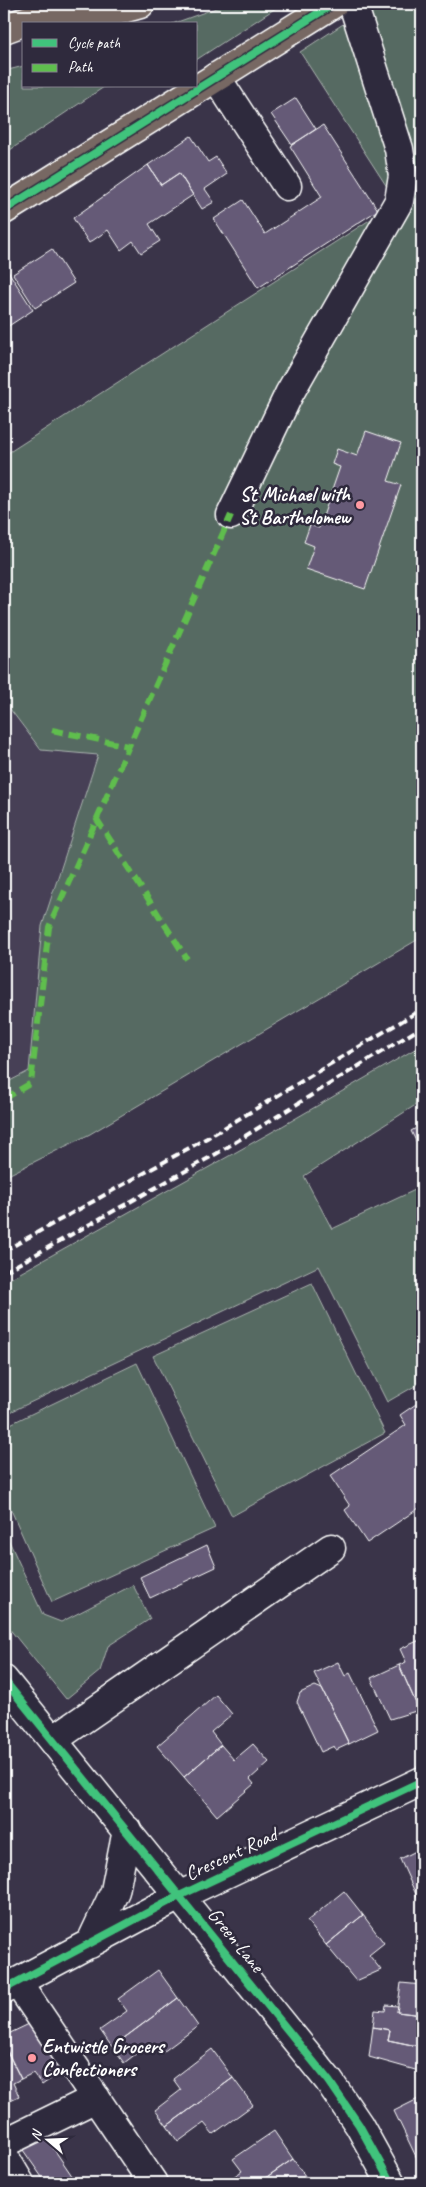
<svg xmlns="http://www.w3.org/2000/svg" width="426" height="2187" viewBox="0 0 426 2187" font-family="Caveat,sans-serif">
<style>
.built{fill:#473f57}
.green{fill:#576a62;stroke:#abb4b0}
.building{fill:#655a77;stroke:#fff}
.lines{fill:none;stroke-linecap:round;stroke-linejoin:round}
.minor-casing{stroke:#fff;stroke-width:31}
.major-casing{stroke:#fff;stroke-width:31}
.highway-casing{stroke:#fff;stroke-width:31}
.minor{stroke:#2f2a3d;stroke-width:28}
.major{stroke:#776864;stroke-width:28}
.highway{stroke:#776864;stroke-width:28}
.rail{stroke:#fff;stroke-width:4;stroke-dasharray:8 4;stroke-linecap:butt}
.quiet{stroke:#5fbe4e;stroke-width:6;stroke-dasharray:12 6;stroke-linecap:butt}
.cycleway-casing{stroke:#2f2a3d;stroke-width:11}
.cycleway{stroke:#40c37c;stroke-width:8}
.poi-dot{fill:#ff9aa2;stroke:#2f2a3d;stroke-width:2}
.labels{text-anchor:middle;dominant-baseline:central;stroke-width:5;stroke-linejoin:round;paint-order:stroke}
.poi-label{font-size:20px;font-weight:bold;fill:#fff;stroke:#2f2a3d;text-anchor:end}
.street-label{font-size:20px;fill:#fff;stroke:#2f2a3d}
</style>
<rect width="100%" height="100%" fill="#3a3449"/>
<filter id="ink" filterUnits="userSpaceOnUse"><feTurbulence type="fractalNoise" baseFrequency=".02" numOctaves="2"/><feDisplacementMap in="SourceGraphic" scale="10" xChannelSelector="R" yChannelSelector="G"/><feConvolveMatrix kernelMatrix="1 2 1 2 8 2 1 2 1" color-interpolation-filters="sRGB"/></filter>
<g filter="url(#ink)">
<path class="built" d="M4,701L41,750L98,754L42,926L29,1071L4,1084Z"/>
<path class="green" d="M227,4H282L196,60V24H172Z
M374,4H422V937L90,1134L4,1177V1084L29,1071L42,926L98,755L41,750L4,701V462L8,453L382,212L389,190L300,52Z
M24,66V86H123L104,87L4,154V71Z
M422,1045V1101L304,1176L332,1229L415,1190L422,1202V1382L387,1402L319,1266L4,1415V1282L279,1128Z
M312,1283L385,1433L232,1516L153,1356Z
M137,1363L215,1528L52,1602L4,1494V1427Z
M4,1530L43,1615L61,1622L133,1585L150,1619L108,1646L100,1671L66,1699L4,1622Z"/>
<path class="building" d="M296,98L316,129L292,145L271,114Z
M323,125L378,210L258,288L214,219L243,200L265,234L322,197L290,146Z
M191,136L208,162L216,157L227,174L205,189L214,202L202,209L179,173L161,185L148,165Z
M148,165L161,185L179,173L193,195L149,224L160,241L141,253L133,241L121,250L108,230L89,243L73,218Z
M52,249L74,283L35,308L13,274Z
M8,271L33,310L4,329V273Z
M366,431L401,443L388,481L401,485L365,589L306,569L314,546L304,542L310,525L319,528L340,467L332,464L337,449L357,456Z
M422,1125V1153L411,1131Z
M422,1400V1506L367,1543L345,1510L350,1506L330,1476L406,1425L400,1415Z
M207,1545L216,1567L150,1598L140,1577Z
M422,1639V1708L419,1710L399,1665L406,1662L400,1649Z
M338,1662L345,1676L350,1673L378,1730L349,1744L314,1673Z
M399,1665L419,1710L390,1719L371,1678Z
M315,1686L322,1689L349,1744L336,1750L334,1746L321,1752L297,1702L300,1693Z
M216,1695L232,1714L211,1732L221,1745L184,1777L157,1746Z
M253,1744L269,1762L250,1779L254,1784L217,1816L184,1777L221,1745L234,1760Z
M422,1848V1899L419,1901L400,1859Z
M344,1891L363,1915L326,1945L307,1921Z
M363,1915L384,1943L369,1955L381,1970L356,1981L326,1945Z
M158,1970L178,1998L112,2047L100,2030L127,2011L118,1999Z
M401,1983L422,1985V2015L397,2012Z
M178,1998L198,2026L159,2055L150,2043L124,2063L112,2047Z
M386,2005L398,2006L397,2012L422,2015V2047L388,2040L390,2030L373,2027L375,2010L385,2011Z
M29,2024L62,2071L42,2085L33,2073L21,2079L4,2045V2036Z
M373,2027L390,2030L388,2040L422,2047L419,2071L369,2057Z
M4,2045L21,2079L13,2083L19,2096L4,2103Z
M212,2049L233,2078L167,2126L155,2110L181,2090L173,2079Z
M233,2078L253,2105L213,2134L204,2123L178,2142L167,2126Z
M422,2097V2169L394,2111Z
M274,2131L293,2159L258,2183H224L242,2171L233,2159Z
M45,2136L77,2183H46L23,2150Z
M293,2159L310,2183H258Z"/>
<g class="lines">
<g class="minor-casing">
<path id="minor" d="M216,77L287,186
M231,515L289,394L399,201L403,176L399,149L353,4
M4,1680L329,2081L359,2125L391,2183
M53,1740L331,1548
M90,1944L115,1891L127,1830
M18,1983L153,2183
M4,1989L179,1896L422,1781
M4,2143L96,2098
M4,2156L20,2183"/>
</g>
<g class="major-casing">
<path id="major" d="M4,210L333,4"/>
</g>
<g class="highway-casing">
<path id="highway" d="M70,24L140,4
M4,29L72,4"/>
</g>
<use href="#minor" class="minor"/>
<use href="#major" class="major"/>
<use href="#highway" class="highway"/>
<path class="rail" d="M4,1251L207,1138L422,1009
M4,1272L216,1154L422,1027"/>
<path class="quiet" d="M52,730L128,746
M96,818L187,959
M4,1099L31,1083L49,927L231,515"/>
<g class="cycleway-casing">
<path id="cycleway" d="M4,210L333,4
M4,1680L329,2081L359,2125L391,2183
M4,1989L179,1896L422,1781"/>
</g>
<use href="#cycleway" class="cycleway"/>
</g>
</g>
<g class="poi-dot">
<circle cx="360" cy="505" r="5"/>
<circle cx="32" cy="2058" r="5"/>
</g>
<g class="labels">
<g class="poi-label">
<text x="350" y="494">St Michael with<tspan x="350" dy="23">St Bartholomew</tspan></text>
<text x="42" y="2046" text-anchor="start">Entwistle Grocers<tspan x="42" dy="23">Confectioners</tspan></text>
</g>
<g class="street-label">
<text transform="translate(231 1854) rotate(-25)">Crescent Road</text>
<text transform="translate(236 1940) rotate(51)">Green Lane</text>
</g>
</g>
<rect width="426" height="2187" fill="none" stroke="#2f2a3d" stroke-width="20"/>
<rect x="10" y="10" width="406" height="2167" fill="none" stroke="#fff" stroke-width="2" filter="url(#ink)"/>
<rect x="22" y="22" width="175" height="65" fill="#2f2a3d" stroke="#827f8b"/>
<rect x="32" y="39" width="25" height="8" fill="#40c37c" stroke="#827f8b"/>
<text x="68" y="48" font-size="15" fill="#ffffff">Cycle path</text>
<rect x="32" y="64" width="25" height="8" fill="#5fbe4e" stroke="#827f8b"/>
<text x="68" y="72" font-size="15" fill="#ffffff">Path</text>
<g transform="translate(48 2140) rotate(289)" stroke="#2f2a3d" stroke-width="4" paint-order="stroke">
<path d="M0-4L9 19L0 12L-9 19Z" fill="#ffffff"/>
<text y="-8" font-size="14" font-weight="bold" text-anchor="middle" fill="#ffffff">N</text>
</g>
</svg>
